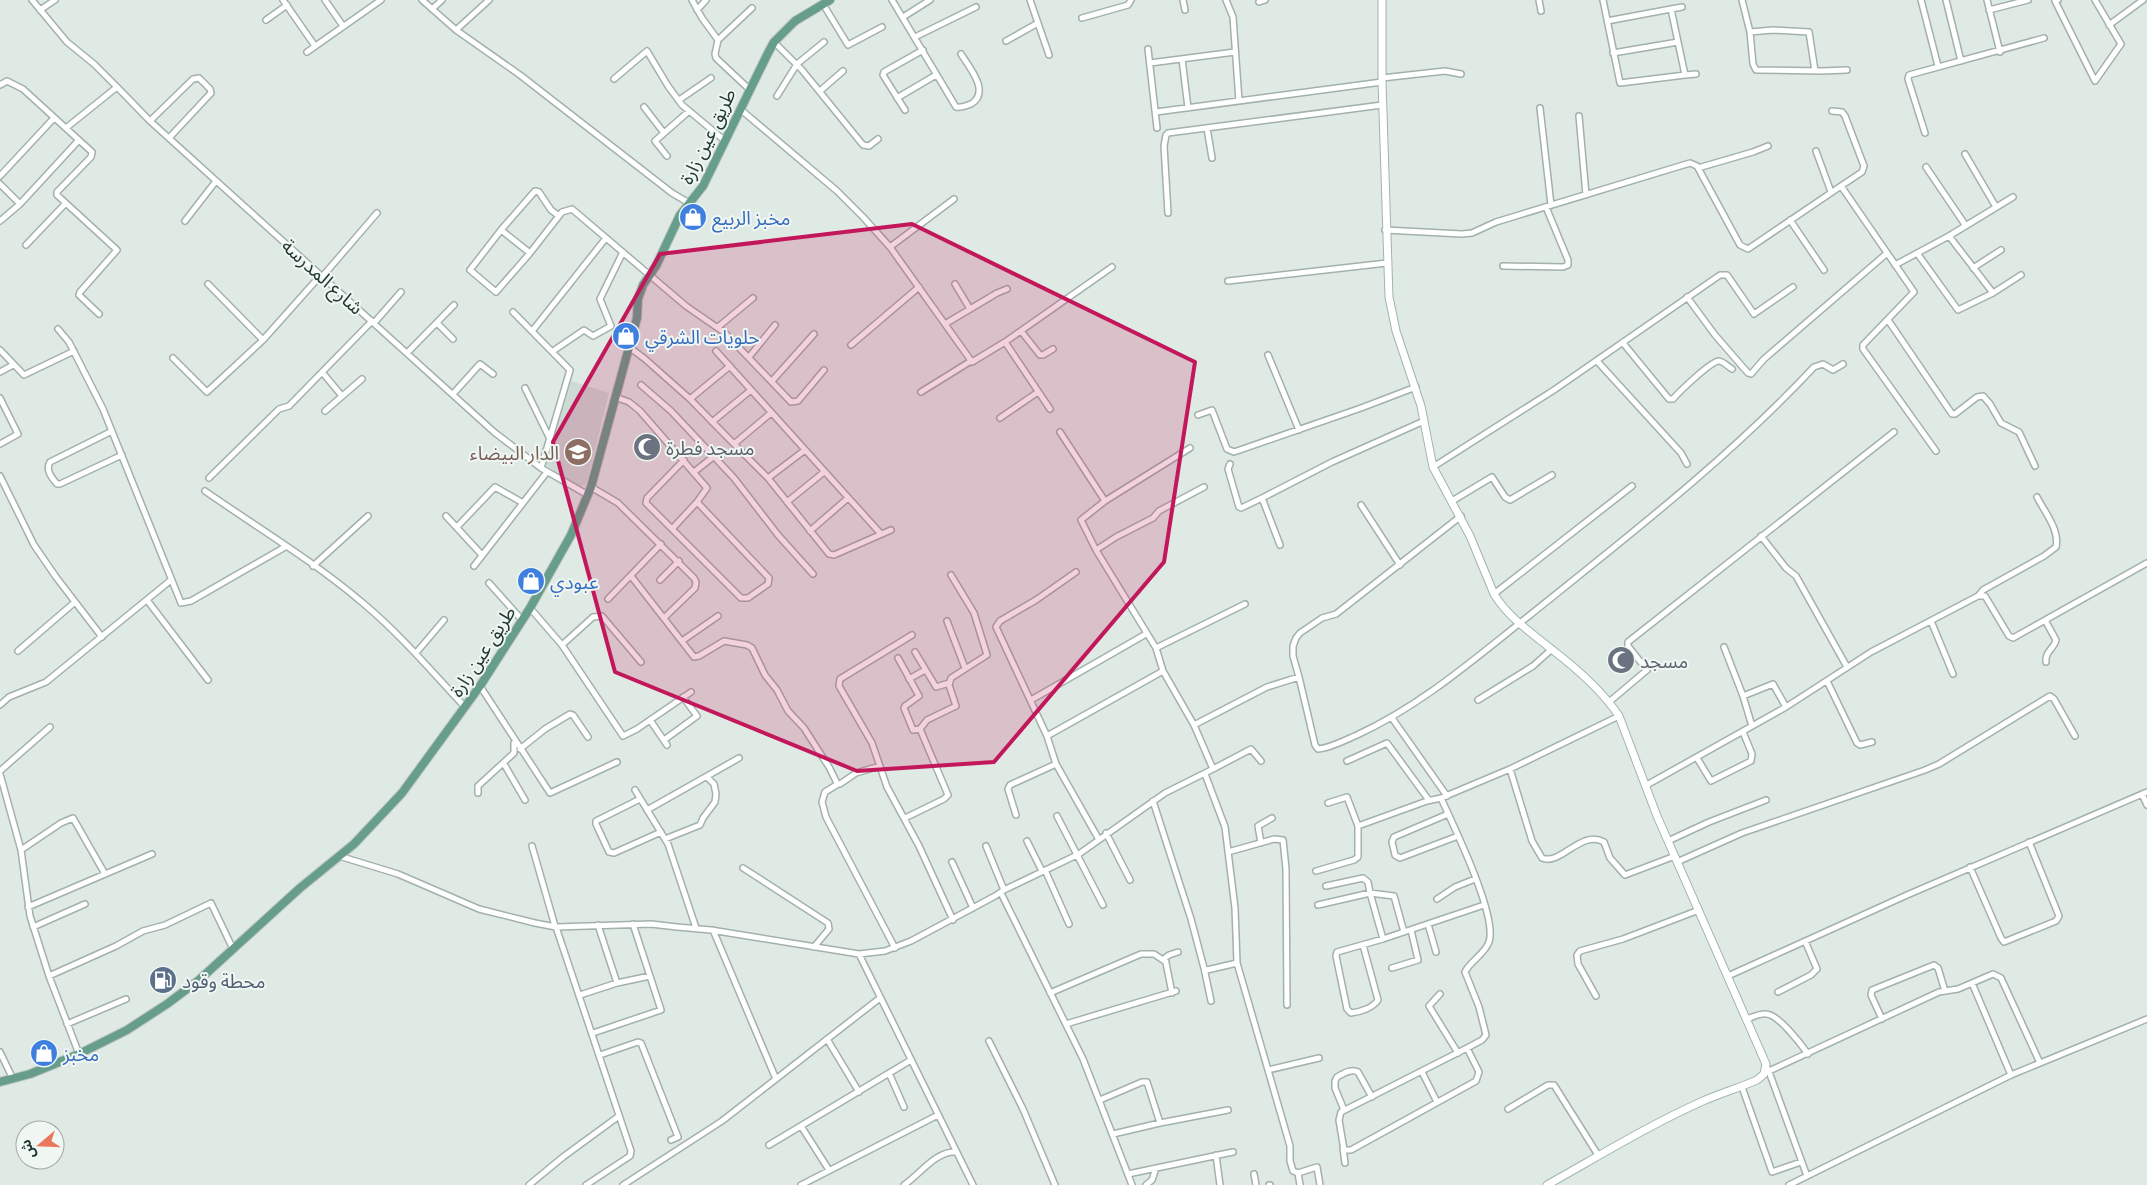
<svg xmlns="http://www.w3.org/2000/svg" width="2147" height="1185" viewBox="0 0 2147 1185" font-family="Commissioner,'Noto Sans Arabic',sans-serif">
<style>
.built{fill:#cedad4}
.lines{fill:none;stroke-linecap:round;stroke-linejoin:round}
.street-casing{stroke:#a3b1ab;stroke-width:8}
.secondary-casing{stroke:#a0b5ac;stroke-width:9}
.primary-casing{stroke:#bdc4c1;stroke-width:10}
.street{stroke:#fff;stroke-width:5}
.secondary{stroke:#fff;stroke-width:7}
.primary{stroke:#669d8b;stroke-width:8}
.marked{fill:#c2185b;fill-opacity:0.2;stroke:#c2185b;stroke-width:4;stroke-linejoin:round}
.labels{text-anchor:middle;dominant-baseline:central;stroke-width:4;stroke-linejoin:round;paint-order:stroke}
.street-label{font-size:19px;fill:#223931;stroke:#f0f7f3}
.shop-label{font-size:19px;fill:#366cbe;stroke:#f0f7f3;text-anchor:start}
.worship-label{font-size:19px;fill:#5b616d;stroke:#f0f7f3;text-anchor:start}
.education-label{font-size:19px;fill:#785e54;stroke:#f0f7f3;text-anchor:end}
.service-label{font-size:19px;fill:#4e5e75;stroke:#f0f7f3;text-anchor:start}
</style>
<rect width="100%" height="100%" fill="#e0eae5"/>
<path class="built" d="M571,381L609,393L586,485L578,487L545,464Z"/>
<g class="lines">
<g class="street-casing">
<path id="street" d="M32,0L67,42L94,64L117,87
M283,0L315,46
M325,0L343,26
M422,0L456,30L520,75L672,193L689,203
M692,0L702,18L718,40L715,54L716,58L749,89
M892,0L956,107C961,108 966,106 971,104C991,92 969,67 961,54
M1030,0L1049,55
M1183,0L1185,10
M1226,0L1233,17L1239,101
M1539,0L1541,11
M1603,0L1620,83L1685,75L1671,9L1607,21
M1742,0L1750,32L1753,64L1756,70L1821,71L1847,70
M1921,0L1938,66
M1946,0L1961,61
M1987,0L2000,52
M2058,0L2055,1L2095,81L2121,44L2095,0
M1259,2L1265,0
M823,4L848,45L882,27
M432,9L442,0
M1671,9L1682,7
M40,10L55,0
M697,10L706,0
M1989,10L2028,0
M903,17L930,0
M1082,18L1128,5L1131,0
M266,20L287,5
M2109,25L2143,0
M456,30L489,0
M1750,32L1773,30L1809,32L1815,71
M915,37L976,7
M718,40L752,8
M1006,41L1038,23
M774,42L802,70L863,145L869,146L878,139
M1148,49L1157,128
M307,52L381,0
M1613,53L1678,42
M1182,59L1188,108
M1150,63L1235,52
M1685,75L1696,74
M1382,78L1445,71L1461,74
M614,79L647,51L668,86L682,105L724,140
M0,85L7,81L23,89L92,152L91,157L57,192V195L117,250L80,292L79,295L99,314
M820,91L843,71
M777,96L797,64L824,42
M897,98L936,75
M679,100L711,78
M644,107L664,133
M1540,108L1551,205
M740,109L837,191L863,217L890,247L972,362L1005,342L1112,267
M905,110L883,75L884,72L923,50
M1832,111L1842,112L1845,116L1864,166L1862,172L1841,186
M1156,112L1382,82
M1579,116L1586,195
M150,121L193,79L199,78L210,89L211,93L169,138
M66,128L117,87L150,121L494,432L541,468L588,495
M1207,128L1212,158
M1925,133L1908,79L1909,75L2044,38
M1816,151L1831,192
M1965,154L1996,207
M667,156L655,141L688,112
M1926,167L1966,226
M1698,168L1753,152L1768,146
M0,176L54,118
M0,184L20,204
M1168,213L1164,146L1166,135L1168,133L1382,105
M1790,220L1824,270
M0,221L20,204L78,141
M185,221L216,181
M501,230L530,253L496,292L470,270L501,230L535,191L539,192L551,210L559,216
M1385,230L1462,234L1472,233L1496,222L1690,163L1697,166L1740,245L1748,249L1841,186L1914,292L1863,345V349L1936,451
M1949,236L1993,293
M26,245L65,204
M890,247L954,199
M530,253L562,212L572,209L686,306L725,333L791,402L798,401L824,370
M1917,253L1958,310L1993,293L2021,275
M1895,265L1949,236L2013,197
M1503,266L1563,267L1568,265V260L1546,207
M1973,268L2001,250
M322,277L377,213
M1228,281L1387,263
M208,284L263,340
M955,284L970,309
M1687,297L1715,335L1748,373L1751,374L1764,359L1886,254
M513,312L570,370L541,468
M1888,320L1952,414H1955L1977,397L1983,396L1990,404L2001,423L2019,432L2035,466
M374,323L401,292
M437,323L453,339
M945,324L997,293L1007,289
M718,327L753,298
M58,329L69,342L103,409L181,603L191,601L285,547
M533,330L606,238
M1021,331L1040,355H1043L1053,349
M1005,342L1050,409
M1623,343L1669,399H1673C1679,392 1711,361 1719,361C1722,361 1729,367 1732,369
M851,345L919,287
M629,347L645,359L690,399L734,444L768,478L829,554L834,555L891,530
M0,350L24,375L74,351
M553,351L584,330L593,336L611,326L600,299L623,252
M716,351L881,534
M407,353L454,305
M1268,355L1299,430
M749,357L775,325
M173,358L207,392L263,340L320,276
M1597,361L1681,453L1687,464
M0,372L13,365
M322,372L342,396
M772,381L814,334
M641,385L671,411L734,478L778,535L813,574
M525,388L549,437
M921,392L971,361
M453,394L480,364L493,374
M615,397L629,402L640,411L707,488L697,502L672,529
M0,398L18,434L0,444
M690,399L730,366
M325,411L362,379
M1198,415L1212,410L1227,449L1234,452L1361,408L1416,387
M1000,418L1038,392
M712,422L751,390
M112,431L50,462C45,470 52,478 57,484H60L122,455
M1060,432L1105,501
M734,444L771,413
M684,460L647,498L646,503L741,598H748L768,584L769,578L697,502
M1230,464L1228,469L1239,507L1241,508L1262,498
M1433,467L1554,390L1720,275H1727L1754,314L1793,287
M694,472L713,457
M0,476L34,545L56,577L102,637
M209,478L279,409L289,406L372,321
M768,478L805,450
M591,487L618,503L694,578L696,582L695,588L664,618
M205,491C258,528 315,562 364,604C401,635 432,672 465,707
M1452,501L1492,477L1505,497L1510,500L1552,475
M787,502L824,472
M1361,505L1400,565
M446,516L482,555
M457,527L495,487L523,503
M810,531L848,498
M1761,536L1786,568L1796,576L1847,667
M1280,545L1262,498L1332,462L1424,421
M1096,550L1116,537L1153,518L1159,511L1204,487
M313,566L368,516
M474,566L547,472
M1076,572L1036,600L1000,621L996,627L1047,736L1056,764L1098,838
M631,576L694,657L699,656L724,641L747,645L752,648L765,675L777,690L788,711L804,728L829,767L837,783L840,784L856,773L880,766
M660,580L679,561
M489,583L522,620
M1494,594L1632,486
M1978,596L1983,590L2044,556L2056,547C2060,530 2044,511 2037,497
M608,599L661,544
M147,600L208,680
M530,608L562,645L623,736L637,729L691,692
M2045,620L2056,640C2054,649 2045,651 2046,662
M947,621L965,668
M1931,621L1953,674
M912,635L840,679L839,686L872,743L887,787L919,846L953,920
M682,641L718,616
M562,645L593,617L602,616L641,662
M1724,647L1743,696L1752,726
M1156,648L1245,604
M18,651L75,602
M915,652L936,687L949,683
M416,653L444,620
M898,658L919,696L905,706L904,708L913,730L920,729
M1299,677L1293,656V646L1296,638L1300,633L1322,618L1336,614L1461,516
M909,679L925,670
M1827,681L1857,743L1860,745L1872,742
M480,686L550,793L617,762
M1743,696L1773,684L1786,707
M1031,700L1146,634
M1478,700L1533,666L1552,649
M1609,702L1647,670L1628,646V642L1894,432
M0,705L9,697L46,682L171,580
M1392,718L1447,796
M650,720L667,745
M1194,725L1267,687L1299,677L1315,745L1318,749C1331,748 1345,740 1357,735C1422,705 1474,659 1530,615C1628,536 1728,459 1814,367L1823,364L1833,370L1843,364
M1047,736L1163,671
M664,740L697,716L683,697
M520,749L545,729L570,714L573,715L588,737
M1697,758L1711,781L1751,761L1752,754L1743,732
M1347,761L1387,743L1428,799L1427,801
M504,764L525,800
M1213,769L1251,749L1261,761
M1510,769L1532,841L1542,858C1561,866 1581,829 1604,842L1610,858L1625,875L1675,856
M0,771L50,727
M0,774L21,850L30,916L49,976L79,1054
M1205,774L1225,827L1235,908L1237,963L1290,1146V1161L1293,1171L1298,1173L1300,1185
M838,784L825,792L822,802L826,817L895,948
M1645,786L1786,707L1871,652L1978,596H1985L2009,636L2013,638L2147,563
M635,790L668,844L696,928
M478,793V786L514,753V743
M2142,794L2147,805
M640,799L596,821V824L609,852L614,853L661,832
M1153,801L1191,919L1204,968L1207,970L1237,963
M1328,803L1347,797L1358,826
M647,810L739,758
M1448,814L1394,837L1392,842L1395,855L1400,858L1458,836
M1016,815L1008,789L1010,785L1056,764
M1057,816L1103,905
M905,818L944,799L948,795L920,729L927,720L956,706L949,685L951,678L987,655L974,613L951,575
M1106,833L1130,880
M665,839L700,825L703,818L715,802L716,794L714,784L707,777
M1027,841L1042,871
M1668,841L1709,822L1766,800
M1261,843L1258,826L1272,818
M532,846L555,926
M986,846L1004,890
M21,850L61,823L73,818L105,874
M1228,852L1274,839L1283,840L1286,869L1287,1005
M339,856L398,874L479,909L535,923L556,927L651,924L677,927L711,930L859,954L885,951L911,941L995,896L1004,890L1079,854L1165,793L1213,769L1194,725L1163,671L1156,648L1096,550L1081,520L1105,501L1190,448
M952,862L973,908
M1677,862L1742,833L1925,770L1939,764L2050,696L2054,699L2075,736
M1970,867L2001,938L2004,942L2056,921L2059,916L2029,842
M743,868L828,923L829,929L814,947
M1045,870L1069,924
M1316,871L1354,860L1358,857V826L1427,801L1441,798
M1326,886L1363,878L1368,882L1370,893L1394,896L1404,932
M1001,893L1083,1059L1132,1185
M1437,899L1455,887L1475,879
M1318,905L1370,893L1383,939
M28,907L152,854
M1428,924L1436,952
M598,925L617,983
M33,927L85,904
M556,927L631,1151L630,1156L586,1185
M713,930L776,1079
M1363,945L1378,1000C1373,1008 1360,1012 1351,1013L1347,1009L1336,956L1337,952L1383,939L1484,905
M859,954L973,1185
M1204,968L1211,1001
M1392,968L1418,960L1411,930
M49,976L116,946L143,931L165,925L211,903L233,949
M1728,976L1907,895L2147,792
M1972,983L1993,974L2001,978L2040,1063
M1778,992L1811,975L1817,969L1805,941
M1050,993L1141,954H1154L1166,962
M1172,993L1165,958L1169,955L1178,952
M1440,994L1429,1006L1458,1053
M580,995L617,983L650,976
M1596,996L1578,964L1577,955L1580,951L1623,939L1699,910
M1747,1019C1753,1017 1760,1013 1766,1014C1778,1014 1801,1044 1808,1054
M1882,1019L1871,995L1872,990L1934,965L1938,968L1945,991
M67,1024L126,999
M1066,1024L1176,991
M593,1033L661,1010L633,924
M827,1039L859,1092
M989,1041L1023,1109L1055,1185
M1467,1048L1479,1072L1476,1081L1351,1150H1344L1339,1120L1341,1112L1467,1048L1482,1040L1486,1035L1479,1007L1465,972C1470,961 1485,954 1489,942C1498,916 1453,825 1441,798L1510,769L1619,716
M0,1052L13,1079
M600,1055L638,1042L641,1043L678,1137L671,1140
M1768,1069L1807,1176
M1268,1070L1319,1058
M1769,1071L1939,992L1958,989L1972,983L2011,1075
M1422,1072L1437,1102
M889,1073L904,1107
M1742,1087L1772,1172L1801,1162
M1100,1100L1142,1082H1147L1160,1123
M1508,1109L1548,1085H1554L1598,1155
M1344,1110L1335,1088V1081L1337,1077C1343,1074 1351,1068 1358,1072L1372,1097
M801,1126L829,1170
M1113,1134L1160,1123L1228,1110
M769,1145L911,1060
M1343,1148L1345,1163
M1216,1155L1220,1185
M1298,1173L1317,1167L1320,1185
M1128,1174L1233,1152
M1254,1174L1256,1185
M529,1185L563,1157L619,1116
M623,1185L722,1121L880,998
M801,1185L938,1115
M904,1185C919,1175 937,1150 956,1152
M1146,1185L1152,1180L1156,1168
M1269,1185H1270
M1789,1185L2011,1075L2147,1019"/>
</g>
<g class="secondary-casing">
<path id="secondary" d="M1382,0V82L1389,297L1396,331L1421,406L1433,467L1470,536L1494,594C1508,617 1529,631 1550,648C1575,667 1601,689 1619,716L1657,816L1766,1064L1764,1074L1757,1080C1739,1088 1721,1093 1703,1101C1649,1125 1599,1156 1547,1185"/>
</g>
<g class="primary-casing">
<path id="primary" d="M0,1082L30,1074L79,1054L127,1030L167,1004L199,980L300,888L354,844L402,793L480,686L530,608L571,535L591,487L637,318L638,299L643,285L656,266L680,215L703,186L768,53L774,42L795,21L830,0"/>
</g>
<use href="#street" class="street"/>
<use href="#secondary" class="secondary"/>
<use href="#primary" class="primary"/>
</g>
<path class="marked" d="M912,224L1195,362L1164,562L994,762L857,771L615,672L553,442L660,254Z"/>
<defs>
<g id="shop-disc" transform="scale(1.4375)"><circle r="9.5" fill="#3f7fe0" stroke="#f0f7f3"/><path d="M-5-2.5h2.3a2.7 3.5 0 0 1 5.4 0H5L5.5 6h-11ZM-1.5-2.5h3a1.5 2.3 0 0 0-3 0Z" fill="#fff"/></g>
<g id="mosque-disc" transform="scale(1.4375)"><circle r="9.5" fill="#6b7280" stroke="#f0f7f3"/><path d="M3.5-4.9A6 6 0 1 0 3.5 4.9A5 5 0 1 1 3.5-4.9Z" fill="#fff"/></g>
<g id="school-disc" transform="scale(1.4375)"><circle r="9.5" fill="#8d6e63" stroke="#f0f7f3"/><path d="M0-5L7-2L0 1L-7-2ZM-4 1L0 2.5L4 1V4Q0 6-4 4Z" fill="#fff"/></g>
<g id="fuel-disc" transform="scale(1.4375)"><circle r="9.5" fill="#5c6f8a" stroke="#f0f7f3"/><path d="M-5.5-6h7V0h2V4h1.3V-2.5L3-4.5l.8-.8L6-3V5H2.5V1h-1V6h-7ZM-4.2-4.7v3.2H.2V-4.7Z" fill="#fff"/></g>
</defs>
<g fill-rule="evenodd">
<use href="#shop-disc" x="693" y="217"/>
<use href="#shop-disc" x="626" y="336"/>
<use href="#mosque-disc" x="647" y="447"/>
<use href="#school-disc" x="578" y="452"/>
<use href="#shop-disc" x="531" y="581"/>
<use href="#mosque-disc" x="1621" y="660"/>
<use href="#fuel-disc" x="163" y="980"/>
<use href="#shop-disc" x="44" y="1053"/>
</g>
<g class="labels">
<g class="street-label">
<text transform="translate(707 136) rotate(-64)">طريق عين زارة</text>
<text transform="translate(323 276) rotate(42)">شارع المدرسة</text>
<text transform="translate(482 651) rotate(-57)">طريق عين زارة</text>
</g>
<g class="shop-label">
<text x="712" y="217">مخبز الربيع</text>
<text x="645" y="336">حلويات الشرقي</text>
<text x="550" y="581">عبودي</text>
<text x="63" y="1053">مخبز</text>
</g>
<g class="worship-label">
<text x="666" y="447">مسجد فطرة</text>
<text x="1640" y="660">مسجد</text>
</g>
<g class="education-label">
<text x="559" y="452">الدار البيضاء</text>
</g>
<g class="service-label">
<text x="182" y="980">محطة وقود</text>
</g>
</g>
<g transform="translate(40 1145) rotate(251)"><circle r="24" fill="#f0f7f3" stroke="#9eaba5"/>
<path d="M0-4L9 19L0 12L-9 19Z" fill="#ea765d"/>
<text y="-8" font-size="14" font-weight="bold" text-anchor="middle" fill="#223931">ش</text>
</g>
</svg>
